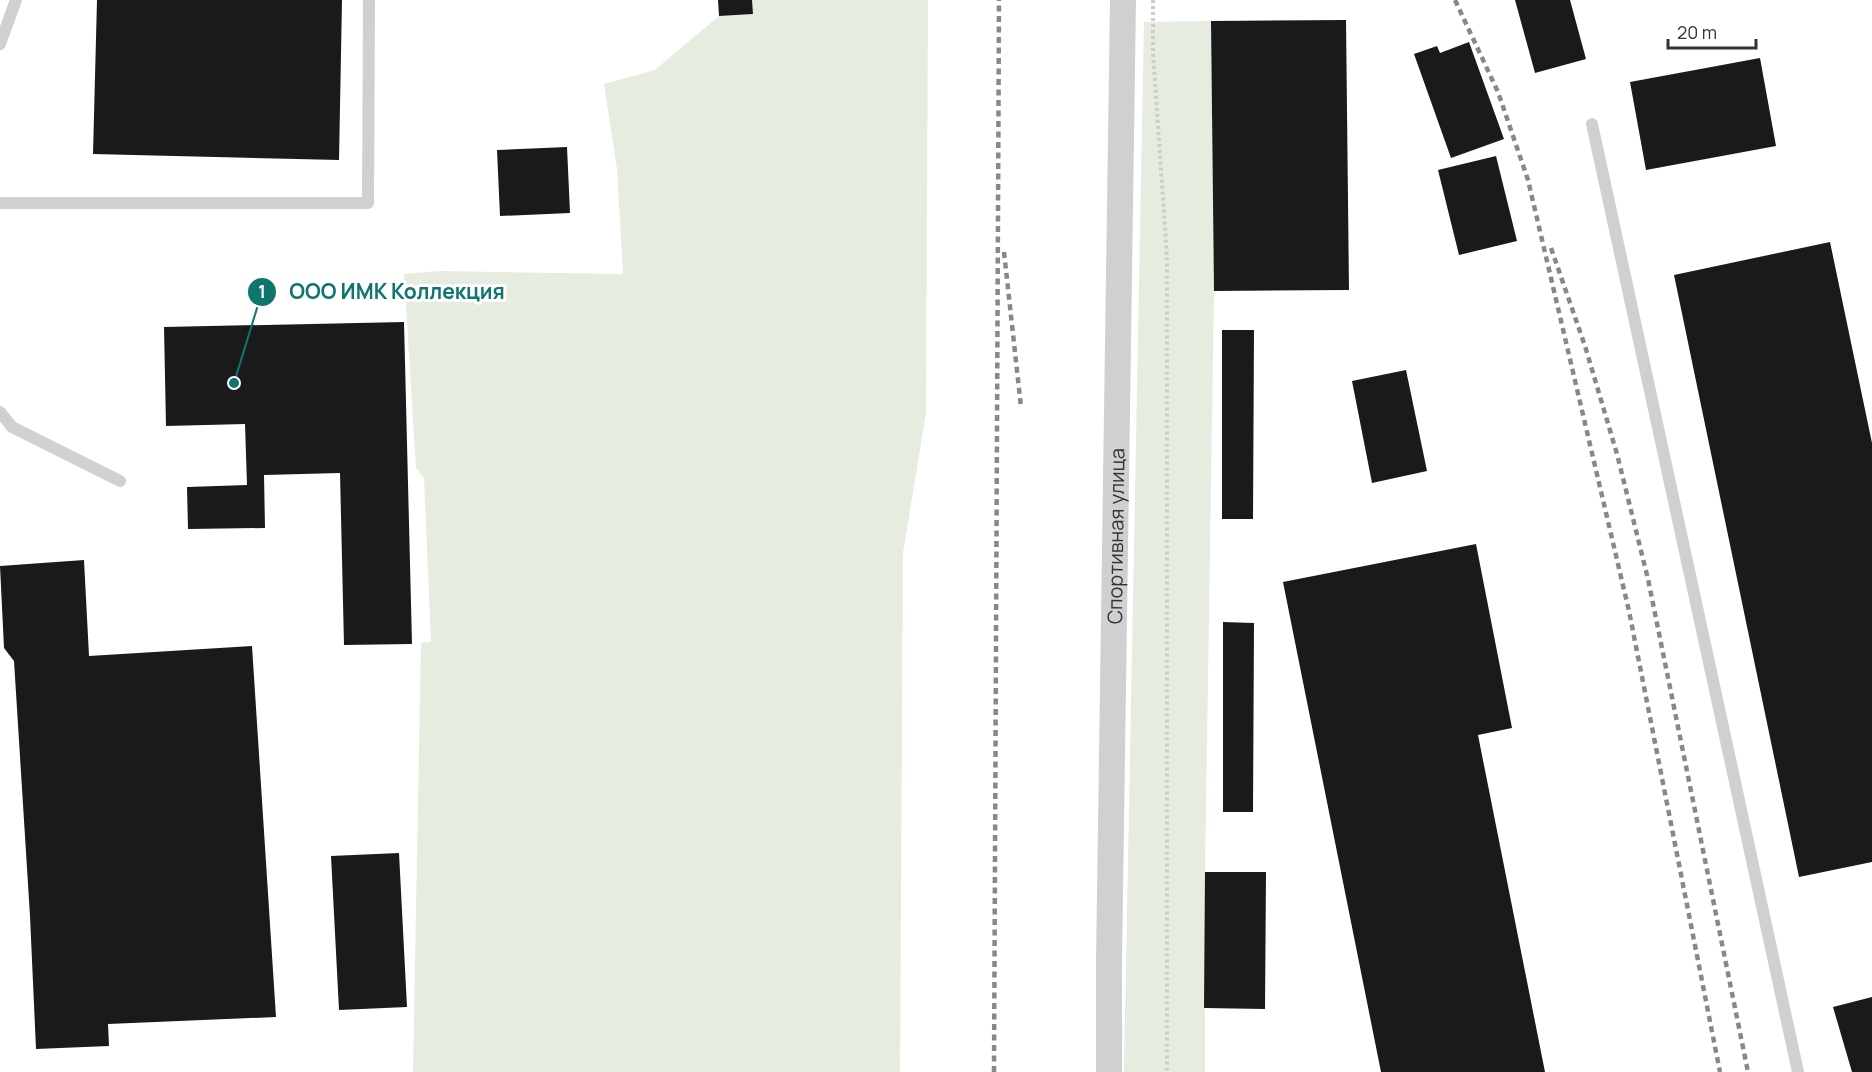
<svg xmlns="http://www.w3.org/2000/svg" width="1872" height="1072" viewBox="0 0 1872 1072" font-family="Manrope,sans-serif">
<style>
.green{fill:#e6ecdf}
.building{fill:#1a1a1a}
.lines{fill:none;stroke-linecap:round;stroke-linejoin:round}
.path{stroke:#cdcdcd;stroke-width:4;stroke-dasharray:3 3;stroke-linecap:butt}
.service{stroke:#d0d0d0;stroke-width:12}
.minor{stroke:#d0d0d0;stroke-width:26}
.rail{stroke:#888;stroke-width:4.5;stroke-dasharray:6 4.5;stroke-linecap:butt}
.labels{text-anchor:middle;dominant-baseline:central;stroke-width:6;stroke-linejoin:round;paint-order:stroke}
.street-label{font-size:20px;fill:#333;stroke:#fff}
.leader{fill:none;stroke:#0f766e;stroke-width:2}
.callout-dot{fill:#0f766e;stroke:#fff;stroke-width:2}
.mark-label{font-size:18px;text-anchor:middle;font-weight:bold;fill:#fff}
.callout-label{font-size:21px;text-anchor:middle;font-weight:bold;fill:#0f766e;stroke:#fff;stroke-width:6;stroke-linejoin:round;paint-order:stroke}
</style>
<rect width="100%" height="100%" fill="#fff"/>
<path class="green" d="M752,0H928L926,413L903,553L900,1072H413L421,643L431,642L424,478L416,468L404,274L439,271L623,274L617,169L604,84L655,70L719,16L753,14Z
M1211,21L1214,291L1205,872V1072H1124L1144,22Z"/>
<path class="building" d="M97,0H342L339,160L93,154Z
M718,0H752L753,14L719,16Z
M1515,0H1570L1586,59L1535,73Z
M1346,20L1349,290L1214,291L1211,21Z
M1469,42L1504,139L1451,158L1414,54L1437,46L1440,53Z
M1760,58L1776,146L1646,170L1630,82Z
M567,147L570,213L500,216L497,150Z
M1496,156L1517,241L1459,255L1438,170Z
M1830,242L1872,443V862L1799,877L1674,275Z
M404,322L412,644L344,645L340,473L264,475L265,528L188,529L187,487L247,485L245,424L166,426L164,327Z
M1222,330H1254L1253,519H1222Z
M1406,370L1427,471L1372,483L1352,381Z
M1476,544L1512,728L1478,735L1545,1072H1381L1283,582Z
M84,560L89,656L252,646L276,1017L108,1024L109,1046L36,1049L30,916L14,661L4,648L0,566Z
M1223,622L1254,623L1253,812H1223Z
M399,853L407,1007L339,1010L331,856Z
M1205,872H1266L1265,1009L1204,1008Z
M1872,997V1072H1852L1833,1007Z"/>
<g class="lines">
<path class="path" d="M1153,0V52L1167,257V1072"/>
<path class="service" d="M0,44L16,0
M1592,124L1798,1072
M0,203H368L369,0
M0,412L12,427L120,481"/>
<path class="minor" id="s1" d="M1109,1072V962L1123,0"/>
<path class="rail" d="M1455,0L1498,92L1528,180L1629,611L1720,1072
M1551,248L1585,346L1617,454L1648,579L1748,1072
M1004,252L1021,407
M994,1072L999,0"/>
</g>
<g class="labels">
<g class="street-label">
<text stroke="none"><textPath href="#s1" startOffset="536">Спортивная улица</textPath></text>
</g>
</g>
<path class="leader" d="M234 383L262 292"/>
<g class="callout-dot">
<circle cx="234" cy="383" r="6"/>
<circle cx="262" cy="292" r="15"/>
</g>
<g class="mark-label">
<text x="262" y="298">1</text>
</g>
<g class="callout-label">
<text x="397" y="299">ООО ИМК Коллекция</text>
</g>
<path d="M1668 39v9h88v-9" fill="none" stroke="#333333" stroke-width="3"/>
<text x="1677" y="39" font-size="18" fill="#333333" stroke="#ffffff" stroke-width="4.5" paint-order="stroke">20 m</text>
</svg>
